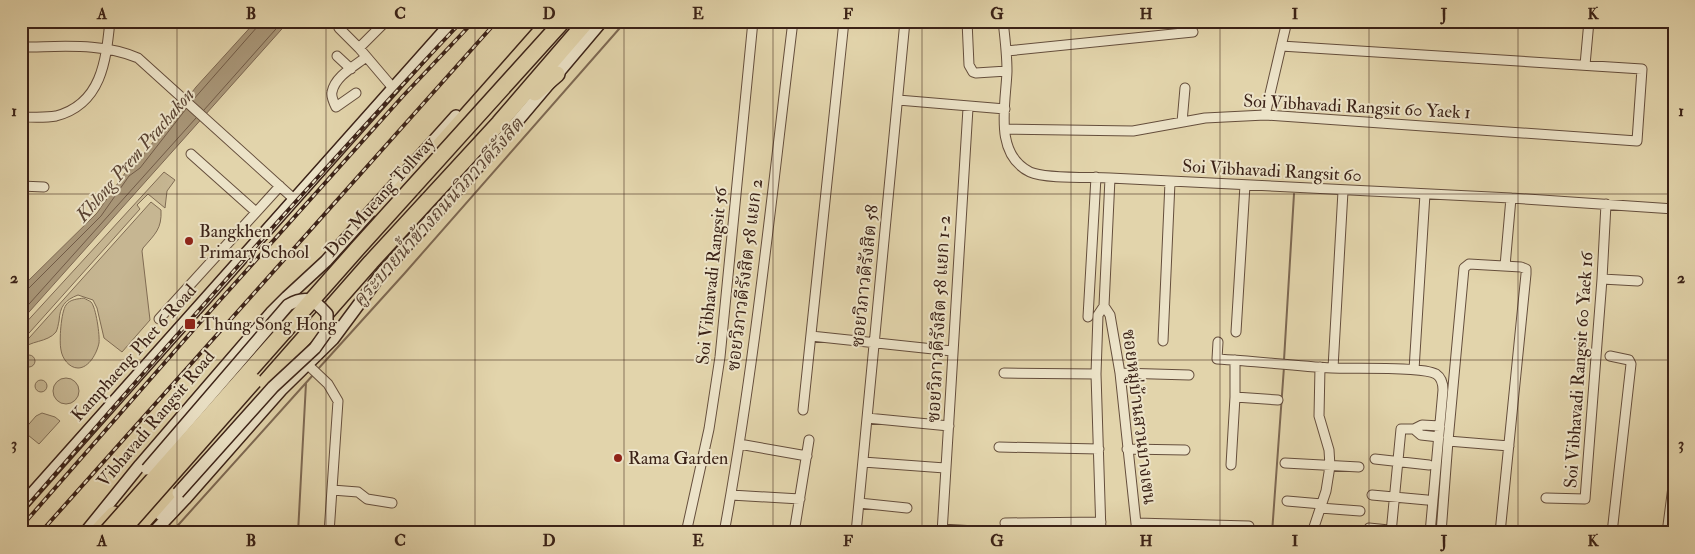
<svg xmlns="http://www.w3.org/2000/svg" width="1695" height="554" viewBox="0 0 1695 554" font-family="'IM FELL Double Pica','Noto Serif Thai',serif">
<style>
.green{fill:#c6b692;stroke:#806c54}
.water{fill:#a99779;stroke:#7d6852}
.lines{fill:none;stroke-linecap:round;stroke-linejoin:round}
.shore{stroke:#725c48;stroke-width:1}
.stream{stroke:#7d6852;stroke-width:2}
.street-casing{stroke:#654e3c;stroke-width:11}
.secondary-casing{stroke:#3b2217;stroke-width:14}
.highway-casing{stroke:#3b2217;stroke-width:18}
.street{stroke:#ece3c8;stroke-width:9}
.secondary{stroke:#ece3c8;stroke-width:11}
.highway{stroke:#e2d4ab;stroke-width:15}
.rail-casing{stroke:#3b2217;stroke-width:4}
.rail{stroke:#ece3c8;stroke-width:2;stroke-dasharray:5.5;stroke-linecap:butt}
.secondary-bridge-casing{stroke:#3b2217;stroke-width:14;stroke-linecap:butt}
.highway-bridge-casing{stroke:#3b2217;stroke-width:18;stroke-linecap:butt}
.secondary-bridge{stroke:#ece3c8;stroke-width:11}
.highway-bridge{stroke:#e2d4ab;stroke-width:15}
.grid{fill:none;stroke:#3b2217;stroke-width:1;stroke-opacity:0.55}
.poi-dot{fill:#8f2418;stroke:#ece3c8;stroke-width:2}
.labels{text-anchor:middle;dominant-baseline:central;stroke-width:4;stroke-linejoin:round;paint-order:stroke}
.street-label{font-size:18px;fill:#3b2217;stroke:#ece3c8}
.poi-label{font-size:18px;fill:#3b2217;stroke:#ece3c8;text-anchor:start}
.water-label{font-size:19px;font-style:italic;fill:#5c4534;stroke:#ece3c8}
.neatline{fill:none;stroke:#3b2217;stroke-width:2}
.grid-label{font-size:16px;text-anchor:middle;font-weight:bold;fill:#3b2217}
</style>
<rect width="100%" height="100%" fill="#e2d4ab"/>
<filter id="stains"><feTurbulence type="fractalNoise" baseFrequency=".004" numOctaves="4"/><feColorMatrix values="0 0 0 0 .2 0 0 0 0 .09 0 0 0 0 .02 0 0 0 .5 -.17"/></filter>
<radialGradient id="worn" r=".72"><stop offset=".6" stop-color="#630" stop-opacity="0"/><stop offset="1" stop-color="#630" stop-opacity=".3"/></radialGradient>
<path class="green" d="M164,172L175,180L167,191L165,208L148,194L137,205L140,209L21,342V328Z
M151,202L161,210C162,229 155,234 143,248L142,251L150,320L122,352L104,338L97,308L93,300L78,295C65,300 60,306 59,321C58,325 58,328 56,332C47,343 30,340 21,350V347Z
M84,298C85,299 90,301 91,302C96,307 100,336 99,343C97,353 89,368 78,368C69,368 62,358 61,350C59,341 61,312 66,305C70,299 78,299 84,298Z
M23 361a6 6 0 1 1 12 0a6 6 0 1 1-12 0Z
M53 391a13 13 0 1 1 26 0a13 13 0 1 1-26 0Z
M35 386a6 6 0 1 1 12 0a6 6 0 1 1-12 0Z
M42,413L55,417L60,421L39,444L23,431L36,416Z"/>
<path class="water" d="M256,21H289L21,321V290L24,285L97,213L125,173L136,164L196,87Z"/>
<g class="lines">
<path class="shore" d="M193,100L258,26L259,21
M204,110L283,21
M21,291L27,290L101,216L129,176L140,168L186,109
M21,313L196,118"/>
<path class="stream" d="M1284,360L1294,194
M318,369L404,274L626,21
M171,533L313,375
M298,533L306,383
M1272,533L1284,367"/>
<g class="street-casing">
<path id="street" d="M344,21L339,28L359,48L393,88
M967,21L969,65L973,72L976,73L1007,71
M1003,21C1005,38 1007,54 1007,71C1006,103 993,154 1030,172C1045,179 1091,177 1110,178L1511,198L1674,209
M21,47C60,47 102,42 138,58L294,199
M359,48L386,21
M1007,51L1193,32
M337,56L351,69
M1585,65L1589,21
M356,93L336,107C334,103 331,96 332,92C335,76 355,66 366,57
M898,100L1005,109
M1265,115L1287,21
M21,117C33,117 45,118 56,116C102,104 106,60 110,21
M1182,122L1185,88
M1005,129L1133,131L1205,118L1265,115L1637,141L1642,69L1281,46
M191,154L256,212
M21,186L44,187
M1505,266L1511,198
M1602,279L1638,281
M1104,306L1110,315L1120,373L1137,533
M1088,317L1096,177
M159,319L280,186
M1236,332L1245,185
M811,336L952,351
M1163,341L1170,182
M1218,342L1217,359C1255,361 1294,366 1332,368C1353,369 1422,366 1436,374C1442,378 1443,384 1443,390L1430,533
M1610,356L1629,360L1631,364L1612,533
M307,364L328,384L338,401L329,533
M1333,368L1343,191
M1414,370L1425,194
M1004,373L1096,374
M1120,373L1189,375
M1235,397L1278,400
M803,410L844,21
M867,418L949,426
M1439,437L1421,435L1414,429L1422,425L1440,426
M1448,441L1509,446
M739,444L807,456
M999,447L1099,449
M1127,449L1185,450
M1375,459L1429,465
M863,462L945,468
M1285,463L1359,467
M1231,465L1235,397V360
M332,490L358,492L367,499L392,503
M731,495L800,499
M1372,495L1427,500
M1546,498L1585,499L1602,279L1606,204
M1287,501L1322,504
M859,503L907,508
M1320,508L1360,511
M1005,523L1101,522
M1136,523L1249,526
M1369,528L1418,533
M942,529L975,531
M686,533L709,429L720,357L753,21
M724,533C755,364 772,192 793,21
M794,533L809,440
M856,533L905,21
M942,533L968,108
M1101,533L1096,374L1098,315L1104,306L1110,178
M1312,533L1326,491L1330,466L1329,450L1319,416L1320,367
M1391,533L1401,429H1414
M1441,533L1448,441L1464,268L1469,264L1521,267L1526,269V274L1500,533
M1667,533L1674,479"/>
</g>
<g class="secondary-casing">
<path id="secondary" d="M21,506L453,21
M161,515L178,493
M85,533L140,465L271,313L287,297L326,261L456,116
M153,533L185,499L281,390L333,339L382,273L487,157L602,21"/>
</g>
<g class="highway-casing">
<path id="highway" d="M535,93L557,74
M381,212L550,21
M96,533L114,514
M133,533L371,262L499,123L587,21"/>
</g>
<use href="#street" class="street"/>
<use href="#secondary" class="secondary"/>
<use href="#highway" class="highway"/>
<g class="rail-casing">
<path id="rail" d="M21,513C166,347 311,181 462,21
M21,527L195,328L403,96L474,21
M40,533L497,21"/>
</g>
<use href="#rail" class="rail"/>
<g class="secondary-bridge-casing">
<path id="secondary-bridge" d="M147,469L288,305C306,295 314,299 327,314V331L315,348L273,387L178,493"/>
</g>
<g class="highway-bridge-casing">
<path id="highway-bridge" d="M106,533L358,248L563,21
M120,533L254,381"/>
</g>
<use href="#secondary-bridge" class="secondary-bridge"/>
<use href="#highway-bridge" class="highway-bridge"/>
</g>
<path class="grid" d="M177,21V533M326,21V533M475,21V533M624,21V533M773,21V533M922,21V533M1071,21V533M1220,21V533M1369,21V533M1518,21V533M21,194H1674M21,360H1674"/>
<g class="poi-dot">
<circle cx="189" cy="241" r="5"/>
<rect x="184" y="318" width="12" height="12" rx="2.5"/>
<circle cx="618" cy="458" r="5"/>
</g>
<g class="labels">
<g class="street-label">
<text transform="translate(1357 107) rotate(3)">Soi Vibhavadi Rangsit 60 Yaek 1</text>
<text transform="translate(1272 171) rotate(3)">Soi Vibhavadi Rangsit 60</text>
<text transform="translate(380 197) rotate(-48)">Don Mueang Tollway</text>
<text transform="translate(745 275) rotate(-83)">ซอยวิภาวดีรังสิต 58 แยก 2</text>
<text transform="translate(712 276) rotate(-84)">Soi Vibhavadi Rangsit 56</text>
<text transform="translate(865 276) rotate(-84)">ซอยวิภาวดีรังสิต 58</text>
<text transform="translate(939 319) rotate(-87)">ซอยวิภาวดีรังสิต 58 แยก 1-2</text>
<text transform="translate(134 353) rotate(-48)">Kamphaeng Phet 6 Road</text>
<text transform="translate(1579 370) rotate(-86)">Soi Vibhavadi Rangsit 60 Yaek 16</text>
<text transform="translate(1139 417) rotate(83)">ซอยหมู่บ้านสวนบางเขน</text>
<text transform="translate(156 419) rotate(-50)">Vibhavadi Rangsit Road</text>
</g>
<g class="poi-label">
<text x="199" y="231">Bangkhen<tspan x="199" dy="21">Primary School</tspan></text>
<text x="201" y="324">Thung Song Hong</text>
<text x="628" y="458">Rama Garden</text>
</g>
<g class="water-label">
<text transform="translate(135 155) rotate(-49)">Khlong Prem Prachakon</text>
<text transform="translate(438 212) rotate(-48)">คูระบายน้ำข้างถนนวิภาวดีรังสิต</text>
</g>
</g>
<rect width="1695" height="554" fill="none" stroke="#e2d4ab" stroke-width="55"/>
<rect x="28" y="28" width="1640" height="498" class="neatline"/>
<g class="grid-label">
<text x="102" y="19">A</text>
<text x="251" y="19">B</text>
<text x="400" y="19">C</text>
<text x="549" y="19">D</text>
<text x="698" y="19">E</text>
<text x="848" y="19">F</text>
<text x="997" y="19">G</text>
<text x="1146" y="19">H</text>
<text x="1295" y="19">I</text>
<text x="1444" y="19">J</text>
<text x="1593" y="19">K</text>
<text x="14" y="116">1</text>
<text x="1681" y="116">1</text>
<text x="14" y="283">2</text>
<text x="1681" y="283">2</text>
<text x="14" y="449">3</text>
<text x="1681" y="449">3</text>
<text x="102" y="546">A</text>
<text x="251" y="546">B</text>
<text x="400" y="546">C</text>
<text x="549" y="546">D</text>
<text x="698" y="546">E</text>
<text x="848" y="546">F</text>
<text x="997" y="546">G</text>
<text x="1146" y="546">H</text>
<text x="1295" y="546">I</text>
<text x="1444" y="546">J</text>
<text x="1593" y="546">K</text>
</g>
<rect width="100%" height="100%" filter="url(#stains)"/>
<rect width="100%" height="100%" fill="url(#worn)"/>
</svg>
